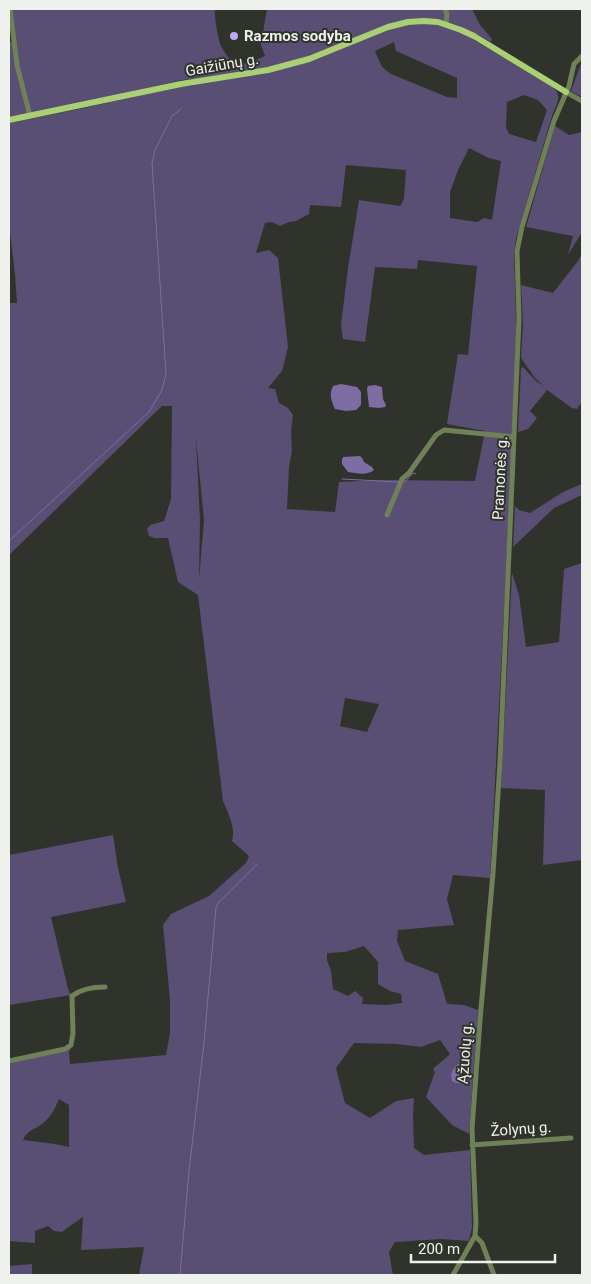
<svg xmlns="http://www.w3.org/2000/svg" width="591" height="1284" viewBox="0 0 591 1284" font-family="Roboto,sans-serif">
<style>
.green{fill:#594e73;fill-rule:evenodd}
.water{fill:#7e6da5}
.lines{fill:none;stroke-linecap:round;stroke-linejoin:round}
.stream{stroke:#7e6da5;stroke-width:1}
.minor{stroke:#6f8156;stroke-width:5}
.major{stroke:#aacf74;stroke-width:6}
.poi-dot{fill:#bfa8f4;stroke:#30332b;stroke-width:2}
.labels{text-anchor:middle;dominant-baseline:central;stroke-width:4;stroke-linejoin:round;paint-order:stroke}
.poi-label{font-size:15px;font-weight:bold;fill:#eff1ec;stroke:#30332b;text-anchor:start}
.street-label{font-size:15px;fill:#eff1ec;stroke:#30332b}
</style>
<rect width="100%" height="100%" fill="#30332b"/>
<path class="green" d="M12,9H215C214,16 218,39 221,46C224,52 229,58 233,64L235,65L251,62L265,56L260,42L263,32L267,9H472L480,25L492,39L491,42L477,34L474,40L552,87C564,95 556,105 552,116L516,239L514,254L516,318V348L505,592L490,878L453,875L447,899L454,925L398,930L397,941L405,961L438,974L447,1004L464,1005L478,1010L469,1134L452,1125L426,1097L435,1072L433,1069L450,1054L440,1040L421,1047L397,1044L354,1043L336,1068L345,1103L370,1118L396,1101L414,1098L413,1116L414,1148L424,1155L470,1150L472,1227L469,1241L442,1239L395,1242L389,1252L393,1275H139L144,1247L81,1250L83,1217L67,1228L62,1232L54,1231L48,1226L35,1231V1243L9,1241V1061L65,1049L71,1045V1048L69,1052L70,1064L166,1055L170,1033V1000L163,925L171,914L209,896L246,863L249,856L232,841C236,828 228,813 223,801L198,595L178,582L168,538H155L149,536L147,529L150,525L164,521L171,499L172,406H162L9,555V303H17L15,274L9,224V123L84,108L179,87L196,85L192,79L182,80L84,103L9,117V42H15ZM394,42L396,51L457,78V98L447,97L391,74L382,67L375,51ZM524,95L538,100L547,110L536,142L509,134L506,128L507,102ZM469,148L489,158L501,161L492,220L484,218L477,222L450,218V192L458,170ZM346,165L406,170L404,199L400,206L359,200L348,268L341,325L343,339L365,342L375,267L417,269L418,260L477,266L468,355L458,354L447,424L485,431L475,481L385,480L339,482L335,512L287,509L289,467L292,451L291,432L293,415L288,408L279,403L275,389L268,388L282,371L288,347L278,258L269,250L256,253L265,223L272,222L280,226L289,222L296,221L309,214L310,205L341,207ZM196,439L204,520L199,580L200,520ZM345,698L379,704L367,732L340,726ZM364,946L378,962V984L390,991L401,994L402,1003L386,1005L362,1004L363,998L355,991L348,996L333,989L331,971L327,960V953L345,952ZM59,1099L69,1105V1147L55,1144L23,1140C27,1130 34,1130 42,1124C50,1118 55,1109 59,1099Z
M582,61V97L571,91Z
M555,126L569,135L582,132V232L568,255L573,236L526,227Z
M582,253V402L577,409L572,408L547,390L530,411L537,418L528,429L518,432L521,368L523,367L536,381L544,386L535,378L521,358L523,324L521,285L553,293L578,261Z
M582,484V495L554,508L513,547L515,506L519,510L530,513L563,492Z
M582,563V860L543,865L545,790L501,788L512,573L519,595L526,647L559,642L564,569Z
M113,835L118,868L126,902L51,917L68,989L71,995L9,1005V855Z
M32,1264V1275H9V1266Z"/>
<path class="water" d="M341,384L357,387L361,392V405L356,410L346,411L335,409C331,400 329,395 333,386Z
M375,385L382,387L383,399L386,405L385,407L379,408L369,407L367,389L368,386Z
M360,456L362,458L364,462L372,467L374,470C367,476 356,473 348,472L342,464V460L343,457Z
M458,1064H460C463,1070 464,1073 464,1080C459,1084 457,1084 452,1081C450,1073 452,1070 458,1064Z"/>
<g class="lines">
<path class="stream" d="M342,479L399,482
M404,482L406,481L413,473L416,474
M9,541L149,412L162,390L166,374L152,163L155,150L172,116L181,109
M180,1275L189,1171L204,1043L216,907L219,902L257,864"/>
<path class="minor" d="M10,9L17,65L30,116
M445,9L447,14L446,24
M566,92L582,101
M387,515L402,479L409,473L436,435L444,430L514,437
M9,1061L65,1049L71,1045L73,1033L72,996C81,989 94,987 105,987
M472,1145L571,1138
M475,1236L482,1243L494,1275
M453,1275L475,1236L476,1223L472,1129L480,1020L493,873L500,762L519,319L517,251L522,227L554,121L569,86L574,64L582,56"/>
<path class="major" d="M9,120L181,84L268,70L309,59L388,27L408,22L423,21L438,22L461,30L474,36L566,92"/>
</g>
<circle class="poi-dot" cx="234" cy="36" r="5"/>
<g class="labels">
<g class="poi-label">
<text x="244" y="36">Razmos sodyba</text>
</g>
<g class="street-label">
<text transform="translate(222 65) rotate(-10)">Gaižiūnų g.</text>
<text transform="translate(500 478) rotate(-87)">Pramonės g.</text>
<text transform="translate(465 1053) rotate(-86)">Ąžuolų g.</text>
<text transform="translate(521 1129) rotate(-4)">Žolynų g.</text>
</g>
</g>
<rect width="591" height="1284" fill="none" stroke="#eff1ec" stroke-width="20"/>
<path d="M411 1254v8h144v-8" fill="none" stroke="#eff1ec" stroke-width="2.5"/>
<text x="418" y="1254" font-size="15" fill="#eff1ec" stroke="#30332b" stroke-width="4" paint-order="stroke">200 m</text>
</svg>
